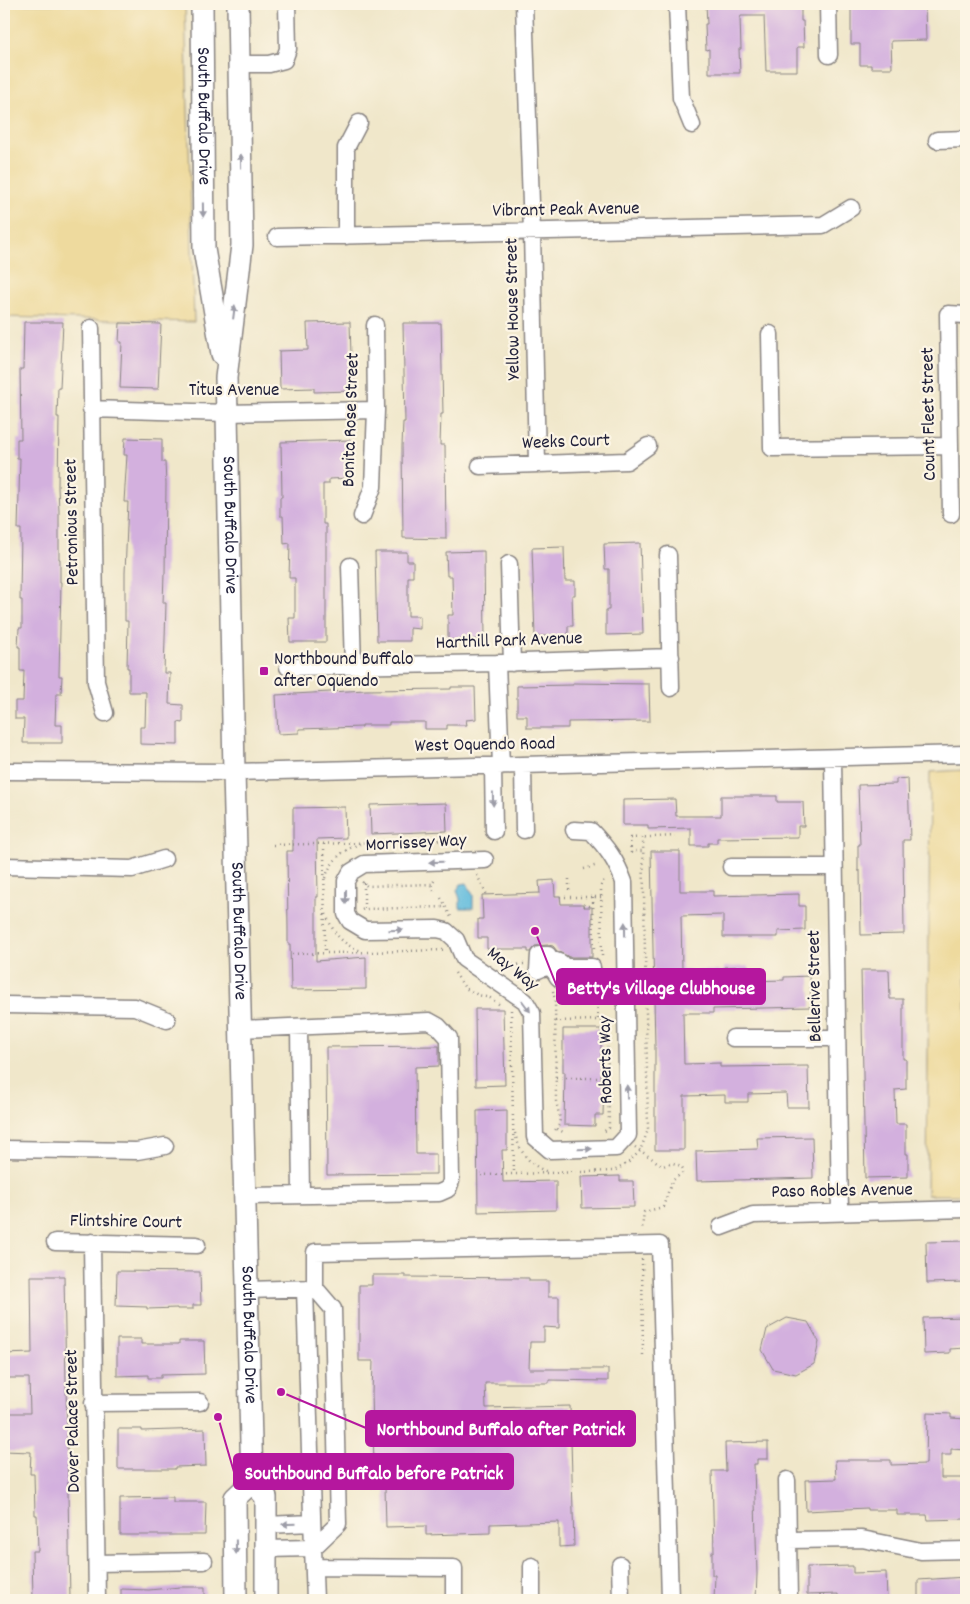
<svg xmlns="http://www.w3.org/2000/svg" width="970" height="1604" viewBox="0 0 970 1604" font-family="Dekko,sans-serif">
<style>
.sand{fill:#eeda9e;stroke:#887e6c}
.water{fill:#60bbdd;stroke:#416e8c}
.building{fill:#d3b0de}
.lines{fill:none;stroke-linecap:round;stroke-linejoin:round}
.minor-casing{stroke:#898482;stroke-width:19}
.major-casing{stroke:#898482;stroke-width:24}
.path{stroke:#898482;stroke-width:2.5;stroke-dasharray:1 4;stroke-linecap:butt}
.minor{stroke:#fff;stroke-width:16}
.major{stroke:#fff;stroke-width:21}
.oneway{fill:#9c9ca7}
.poi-dot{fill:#b5179e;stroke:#fcf5e5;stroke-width:2}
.labels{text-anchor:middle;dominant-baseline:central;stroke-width:4.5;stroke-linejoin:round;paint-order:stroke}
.street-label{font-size:19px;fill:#22223b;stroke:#fcf5e5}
.poi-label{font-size:19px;fill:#22223b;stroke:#fcf5e5;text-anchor:start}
.leader{fill:none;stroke:#b5179e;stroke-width:2}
.callout-dot{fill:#b5179e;stroke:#fcf5e5;stroke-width:2}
.callout{fill:#b5179e;stroke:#b5179e;stroke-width:2}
.callout-label{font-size:20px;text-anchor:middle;font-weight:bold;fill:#fff}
</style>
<rect width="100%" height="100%" fill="#fcf5e5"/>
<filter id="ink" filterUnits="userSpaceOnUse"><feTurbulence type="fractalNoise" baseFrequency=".02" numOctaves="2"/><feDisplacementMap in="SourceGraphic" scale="10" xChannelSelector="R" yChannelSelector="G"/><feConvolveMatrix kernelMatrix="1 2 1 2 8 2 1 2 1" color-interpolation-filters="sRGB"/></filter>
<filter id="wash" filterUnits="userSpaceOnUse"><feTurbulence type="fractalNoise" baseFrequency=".0096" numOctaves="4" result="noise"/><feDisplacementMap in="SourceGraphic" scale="20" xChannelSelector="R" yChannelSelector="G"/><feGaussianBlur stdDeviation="1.12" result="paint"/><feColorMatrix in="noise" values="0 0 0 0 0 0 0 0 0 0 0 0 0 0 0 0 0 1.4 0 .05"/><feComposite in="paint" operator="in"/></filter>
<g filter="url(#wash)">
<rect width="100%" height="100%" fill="#f0e7ca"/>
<path class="sand" d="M4,4H185L194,322L4,317Z
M966,770V1195H927L930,772Z"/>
<path class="water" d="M467,883L473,895V908H460V899L457,890L461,884Z"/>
<g id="blocks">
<path class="building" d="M706,4H801V21H803L804,47H797V71H766L764,16H741L740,18L741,49H739L740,73H709V49L706,50L705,24H707Z
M851,4H915V6H925L926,40L891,41L892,68H871V65H860V44H851Z
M24,322H63L60,388H58L57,417H59L58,487L59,511V559H60V582H61L59,676H62L61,694H56L55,725H62V743H23L24,719H15V701H23L24,671H20V647H18L19,628H22V600H20L21,529H18L20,458H17V439H21L20,369H23Z
M350,322L352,391L314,392V388L280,389L279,351L308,350L307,323Z
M120,323L161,324L158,389L120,388L122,342H119Z
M403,323H441L443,414H441L440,445H445L446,539L403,538L402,446L403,422H405Z
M125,438L162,439V462H165L166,484L165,574H164L163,603H166L164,673H170L169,704L183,705V723L178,722V745L140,744V727H145L146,692H129V668H127L128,621H125V573L128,502H124L127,455H124Z
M351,440L352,478L329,479V484H323V524H326V642H290L289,618H295V578H289L290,543L284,544L283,516H280V497H282L281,442Z
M640,543L643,634L606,635V610H609V569H605L604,544Z
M564,547L565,581H575V595H572L573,626H568V636H535L532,548Z
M484,551L485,639L448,640V615H453L452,576H447L446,552Z
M375,552H407V561H413V577H408V616H420V629L410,628V641H377Z
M573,683L649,684L650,721L568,722V728H527V716H517V686L573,685Z
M451,687H475L476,719L466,720L467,725H447V729H425V722H389V725H362V727L299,729V733L278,734L276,695L366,690L451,689Z
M908,778L910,840H903L904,934L861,935L860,871H858V845H860L858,785L896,784V779Z
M721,796H777V802H803L804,826H798V837L717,838V843H708V846H691V828L648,829V825H623V800L675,799L676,816H721Z
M446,803L447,831L371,834L370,805Z
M345,807L346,838L317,839L318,897H316V961L366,957V989L291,990L290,944H288V929L287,851H293V808Z
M651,851H680V891H713V896L799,894V906H805V930L778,931V937H723V915L681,916L682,970L724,971V967L749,966V981L784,980V977L810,976L811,1007L713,1009V1013H683L684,1064L720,1063V1067L808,1066L809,1107H787L786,1093L748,1094V1102H725V1095L684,1096V1150H655V1047Z
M554,880L555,896H560L561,904H584V907H592V957H569L557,951L553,946L548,945L535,946L530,952H528V949H487V938H478V919H483L482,895L540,893L539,881Z
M861,970H889L890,999H903V1059H906V1089L895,1090L896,1124H906V1154H908V1177L865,1178Z
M475,1009H503L505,1085L476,1086Z
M563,1029H601V1083H604L603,1115H595V1126L564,1125L565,1072H563Z
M439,1046V1066L415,1067L416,1154H436V1174L327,1175L326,1047Z
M507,1110V1150H502L503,1182L556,1181V1210L478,1212L477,1111Z
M812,1137L813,1178L697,1181L696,1151L758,1149L757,1138Z
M620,1176V1181H633L634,1207L582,1208L581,1177Z
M966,1241V1282L927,1283L926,1242Z
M117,1271L200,1272L201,1305H193V1309H177V1308L147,1309V1307L116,1306Z
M372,1275H405V1277L529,1278V1281H548V1297H559V1328L544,1327V1342H530L529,1369H608V1381L549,1380V1383H485L486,1408L570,1406L574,1546L559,1547V1522L490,1524V1533L426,1535V1526L386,1527L385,1487L364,1488L363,1463H374L372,1394L373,1361H359V1285H372Z
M31,1276H64L70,1600H33L32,1551H38L37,1515H35L34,1474H30L31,1452L4,1451V1413H30L29,1378H4V1354L32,1353Z
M966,1317V1348L950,1349V1353L924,1354L923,1318Z
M787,1318L808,1322L819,1342L814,1364L796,1374L773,1369L762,1350L767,1329Z
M117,1339H141V1344H179V1341H204L205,1374L161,1375V1378H148V1375L117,1376Z
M927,1413L951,1414V1418L966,1419V1450L951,1449V1455H941V1478H966V1519L928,1520L927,1515H897V1510H867V1508L806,1511L805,1480L836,1479L835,1460H891V1465L926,1464Z
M118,1429H142V1431L205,1429L206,1466L175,1467V1469H118Z
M768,1442V1459H757V1464H754L757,1574L756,1600H714L715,1575H712V1552H714L712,1471H726L725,1443Z
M173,1497V1502H206L205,1535H120V1498Z
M853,1566V1573L886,1572L887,1600H838V1594L807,1595V1567Z
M966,1577V1600H918V1580Z
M180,1587H205V1600H121V1589L149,1590Z"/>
</g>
</g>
<g filter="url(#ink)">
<use href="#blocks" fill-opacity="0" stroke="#898482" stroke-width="1"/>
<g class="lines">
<g class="minor-casing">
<path id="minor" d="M524,4L532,232L537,464
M677,4L681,98L692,125
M828,4L829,55
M239,64H269L284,60L288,49L287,4
M937,140L966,139
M346,236V148L359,123
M277,237L823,225L851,208
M91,328L96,682L105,713
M770,334L772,448L950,446
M91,409L227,413L376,410
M480,466L627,461L648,446
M951,514L948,314L966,315
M362,516L373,487L376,410L375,325
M668,555L671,688
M509,564L512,663
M350,566L353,666
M497,663L501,766
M288,667L497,663L671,657
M833,759L840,1213
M493,766L494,831
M523,766L524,830
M4,771L234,772L966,754
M485,860L364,864L351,872L346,881V914L350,921L365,930L437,929L446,931L456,940L464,959L525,1001L532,1013L535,1137L550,1150L616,1148L628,1135L624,882C616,860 607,848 591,831L574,830
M4,866L132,869L164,859
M731,867H834
M539,955H548V958L561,963L562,967H592C592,970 593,976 591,979C585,988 564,984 558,977C555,973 555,970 550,968C546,967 542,968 538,970Z
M4,1005L135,1007L167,1020
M299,1027L301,1195
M240,1029L429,1021L438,1026L449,1038L451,1181L448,1189L439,1193L244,1196
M733,1038H837
M4,1149L137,1151L165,1146
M721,1227L753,1215L966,1209
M55,1242L197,1245
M92,1242L97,1600
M247,1290L315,1288V1252L660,1245L670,1600
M93,1403L200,1402
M787,1480L789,1600
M266,1525L312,1523
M788,1540L862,1539L921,1551L966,1550
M266,1549L313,1548L305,1289
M97,1563L204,1561
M620,1565L621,1600
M532,1566V1600
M314,1567L454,1568V1600
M315,1600L313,1548L338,1524L333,1309L315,1288"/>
</g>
<g class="major-casing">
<g id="major">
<path id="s1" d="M202,4L204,249L222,354"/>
<path id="s2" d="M238,4L242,245L226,378L227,413L234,772L252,1482L266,1497V1600"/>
<path d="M236,1600L235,1498L252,1482"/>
</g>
</g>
<path class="path" d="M324,844L325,953
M273,845L461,840
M631,853L630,838L675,836
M631,853L635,851H643
M584,869L598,865
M477,875L487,895
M325,878C332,860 342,850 360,844
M569,879V892
M362,882L367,886L432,884
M364,883V909
M434,891L432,884L436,878
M560,897H601
M593,897L594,950
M441,898L451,917
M584,906H593
M362,910L364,909L445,907
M326,914C333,933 342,945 362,951
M292,954L445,950
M602,956L601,886L605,877
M513,965L524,964
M455,973L465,988L478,995L490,998L500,1005H502
M553,991L555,1000L556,1101L560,1119L559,1125L553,1133
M597,993L598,1020
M511,1010L514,1174
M555,1021L598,1020C603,1021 605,1023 607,1028L609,1125V1128L603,1132
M556,1078H608
M557,1129L565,1133
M515,1133C519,1152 531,1167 549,1172
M635,1147L663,1166L673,1163L681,1166L683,1169L682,1173L672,1181L663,1207L644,1212L642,1229
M481,1175L614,1171L628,1163L640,1151L648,1130L643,836
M642,1259L643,1355"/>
<use href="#minor" class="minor"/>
<use href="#major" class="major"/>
</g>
<defs><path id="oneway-solid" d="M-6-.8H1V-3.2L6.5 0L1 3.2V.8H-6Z" transform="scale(1.25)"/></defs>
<g class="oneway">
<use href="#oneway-solid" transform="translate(241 161) rotate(-91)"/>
<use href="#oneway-solid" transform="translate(203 210) rotate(89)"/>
<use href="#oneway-solid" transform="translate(234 312) rotate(-83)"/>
<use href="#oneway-solid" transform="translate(493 799) rotate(89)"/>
<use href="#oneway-solid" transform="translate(436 862) rotate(179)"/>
<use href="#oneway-solid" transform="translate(346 897) rotate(90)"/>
<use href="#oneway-solid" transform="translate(625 929) rotate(-91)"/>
<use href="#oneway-solid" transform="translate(396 930) rotate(-1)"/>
<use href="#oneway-solid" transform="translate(526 1006) rotate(53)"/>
<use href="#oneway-solid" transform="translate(627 1092) rotate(-91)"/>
<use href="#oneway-solid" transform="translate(585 1149) rotate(-2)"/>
<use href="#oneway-solid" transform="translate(289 1524) rotate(178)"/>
<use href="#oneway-solid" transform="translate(236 1547) rotate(89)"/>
</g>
</g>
<rect class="poi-dot" x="259" y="666" width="10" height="10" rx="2.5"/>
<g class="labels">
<g class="street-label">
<text stroke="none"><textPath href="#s1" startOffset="112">South Buffalo Drive</textPath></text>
<text transform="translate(566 211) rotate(-1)">Vibrant Peak Avenue</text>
<text transform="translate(514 309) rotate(-91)">Yellow House Street</text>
<text x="234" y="391">Titus Avenue</text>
<text transform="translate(930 414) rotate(-91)">Count Fleet Street</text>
<text transform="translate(352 420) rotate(-88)">Bonita Rose Street</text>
<text transform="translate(566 443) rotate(-2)">Weeks Court</text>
<text transform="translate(73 522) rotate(-91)">Petronious Street</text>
<text stroke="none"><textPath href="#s2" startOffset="522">South Buffalo Drive</textPath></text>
<text transform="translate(509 642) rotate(-2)">Harthill Park Avenue</text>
<text transform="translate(485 746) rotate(-1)">West Oquendo Road</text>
<text transform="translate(416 844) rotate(-3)">Morrissey Way</text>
<text stroke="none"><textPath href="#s2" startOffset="928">South Buffalo Drive</textPath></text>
<text transform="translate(512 970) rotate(38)">May Way</text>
<text transform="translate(816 986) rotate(-91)">Bellerive Street</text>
<text transform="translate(607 1060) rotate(-91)">Roberts Way</text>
<text transform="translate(842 1192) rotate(-1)">Paso Robles Avenue</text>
<text transform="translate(126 1223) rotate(1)">Flintshire Court</text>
<text stroke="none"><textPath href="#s2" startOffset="1332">South Buffalo Drive</textPath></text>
<text transform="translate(74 1421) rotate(-91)">Dover Palace Street</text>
</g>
<g class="poi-label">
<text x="274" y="660">Northbound Buffalo<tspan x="274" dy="22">after Oquendo</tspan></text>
</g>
</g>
<path class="leader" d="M535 931L557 987M281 1392L366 1428M218 1417L234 1472"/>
<g class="callout-dot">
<circle cx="535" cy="931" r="5"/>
<circle cx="281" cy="1392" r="5"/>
<circle cx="218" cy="1417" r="5"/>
</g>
<g class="callout">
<rect x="557" y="969" width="208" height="35" rx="5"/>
<rect x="366" y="1411" width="269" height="35" rx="5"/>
<rect x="234" y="1454" width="279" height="35" rx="5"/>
</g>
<g class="callout-label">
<text x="661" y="994">Betty's Village Clubhouse</text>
<text x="501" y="1435">Northbound Buffalo after Patrick</text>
<text x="374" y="1479">Southbound Buffalo before Patrick</text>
</g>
<rect width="970" height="1604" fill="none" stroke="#fcf5e5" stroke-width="20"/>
</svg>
